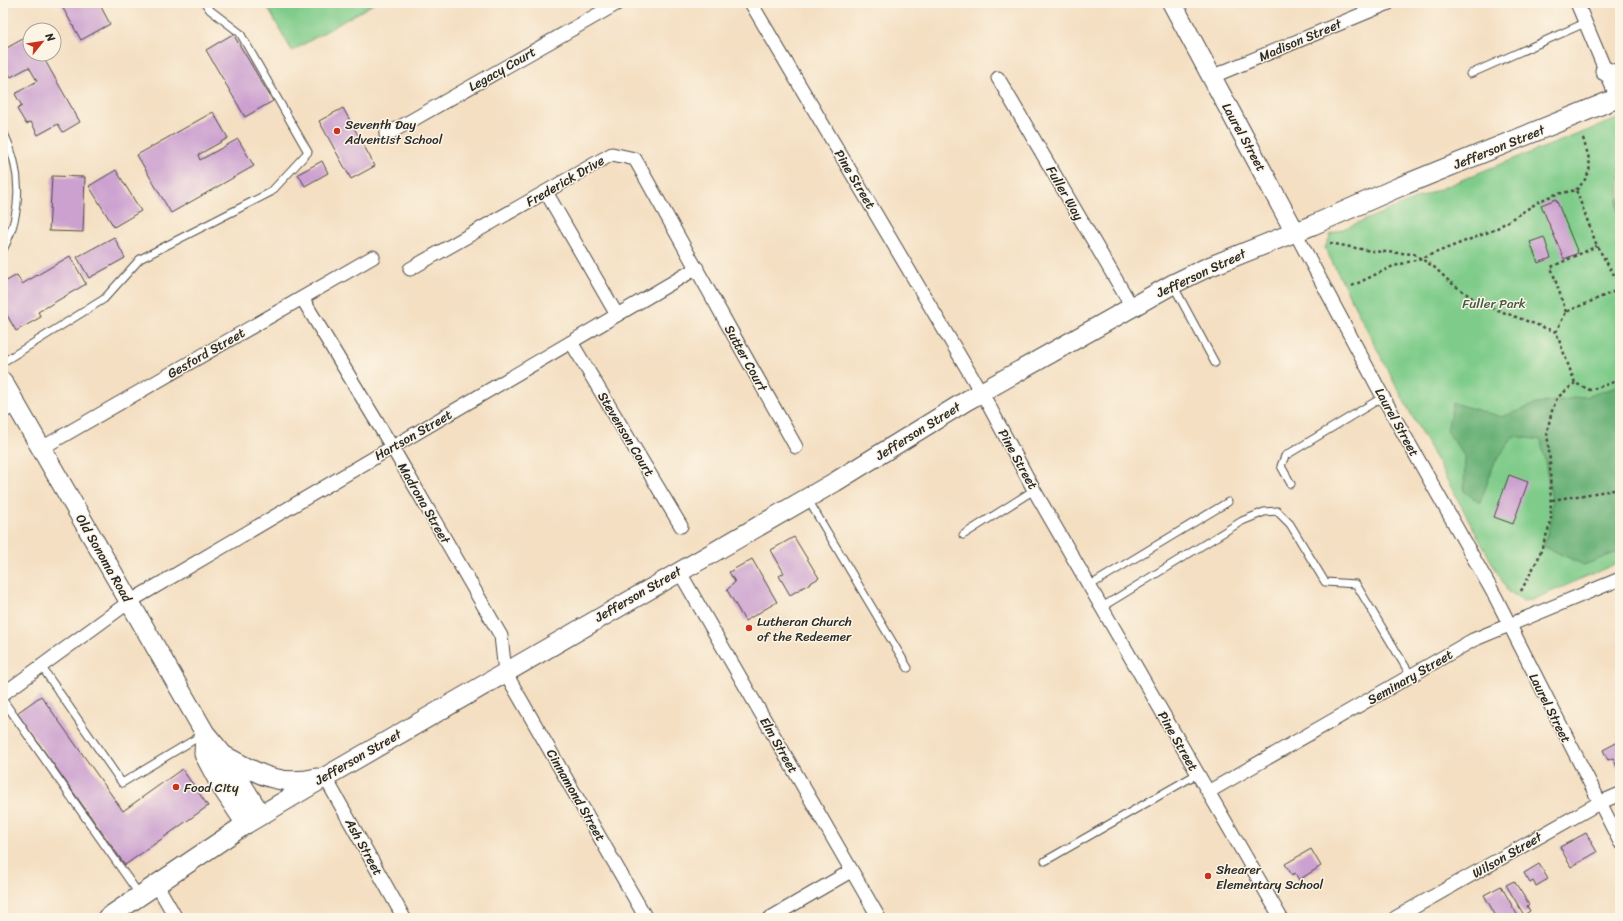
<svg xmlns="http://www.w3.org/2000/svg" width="1623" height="921" viewBox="0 0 1623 921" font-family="Sriracha,sans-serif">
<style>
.green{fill:#7fcc8a;stroke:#557c5a}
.forest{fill:#67b076;stroke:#496e50}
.building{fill:#cca1d0}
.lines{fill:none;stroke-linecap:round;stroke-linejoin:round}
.lane-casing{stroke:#494642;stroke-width:9}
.street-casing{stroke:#494642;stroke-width:15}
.secondary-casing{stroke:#494642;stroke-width:21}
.path{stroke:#494642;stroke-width:2.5;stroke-dasharray:3 3;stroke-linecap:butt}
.lane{stroke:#fff;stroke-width:7}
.street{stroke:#fff;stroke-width:13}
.secondary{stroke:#fff;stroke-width:19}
.poi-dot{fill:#c8321e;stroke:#fcf5e5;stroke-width:1.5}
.labels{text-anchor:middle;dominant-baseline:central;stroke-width:3;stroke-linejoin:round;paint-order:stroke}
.street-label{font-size:13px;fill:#2b2b2b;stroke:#fcf5e5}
.poi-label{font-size:13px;fill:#2b2b2b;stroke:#fcf5e5;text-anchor:start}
.park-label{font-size:13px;fill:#445b48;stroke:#fcf5e5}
</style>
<rect width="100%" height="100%" fill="#fcf5e5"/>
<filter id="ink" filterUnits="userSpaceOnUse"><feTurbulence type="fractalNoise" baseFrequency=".025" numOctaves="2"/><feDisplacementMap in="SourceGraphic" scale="8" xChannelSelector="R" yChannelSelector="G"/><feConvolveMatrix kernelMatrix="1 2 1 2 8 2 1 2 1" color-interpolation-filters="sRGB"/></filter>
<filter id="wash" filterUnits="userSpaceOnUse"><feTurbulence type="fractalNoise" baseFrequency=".012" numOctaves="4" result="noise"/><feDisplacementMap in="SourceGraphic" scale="16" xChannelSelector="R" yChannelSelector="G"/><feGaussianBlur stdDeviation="0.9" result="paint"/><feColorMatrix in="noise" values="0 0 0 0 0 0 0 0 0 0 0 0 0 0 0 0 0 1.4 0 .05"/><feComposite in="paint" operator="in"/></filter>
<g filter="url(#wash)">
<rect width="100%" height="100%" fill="#f4dfc2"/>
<path class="green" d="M265,3H375L292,51Z
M1620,118V562L1532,600L1523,601L1508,592L1398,390L1325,248L1331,234L1488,169Z"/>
<path class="forest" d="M1620,197V230H1619L1617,200Z
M1620,386V551L1584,565L1543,546L1551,522L1552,500L1541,440L1514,436L1494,464L1480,503L1464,491L1465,457L1447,431L1453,403L1502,417L1536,404L1588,396Z"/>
<g id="blocks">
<path class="building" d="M60,3H99L110,24L81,40Z
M233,34L273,101L245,117L206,50Z
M30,35V54H48L43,57L80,122L63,132L58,124L38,135L31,122L26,124L17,109L22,106L15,94L37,81L29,67L11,77L3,63V50Z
M343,108L375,166L351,179L319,121Z
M213,112L228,138L198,155L200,160L238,139L254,166L171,213L137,155Z
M322,161L328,173L305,186L298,174Z
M116,170L141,211L114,227L89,186Z
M52,176L85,177L83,232L49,231Z
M1556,199L1578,253L1564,259L1541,205Z
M114,237L125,258L89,278L77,257Z
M1544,237L1551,258L1538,263L1530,242Z
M70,256L86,284L38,312L41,317L16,331L3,308V283L17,275L22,284Z
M1509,475L1528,482L1513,524L1494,517Z
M794,537L819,578L790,595L779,576L784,573L771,550Z
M752,559L777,602L745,621L727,590L735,582L729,572Z
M41,696L123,811L182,769L208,806L125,865L17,713Z
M1620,741V767L1618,769L1613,758L1608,760L1603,750Z
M1586,833L1597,852L1571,867L1560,847Z
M1311,849L1321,866L1299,880L1295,873L1292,875L1285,864Z
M1539,864L1548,879L1536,886L1533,881L1530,883L1524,873Z
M1514,881L1529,904L1527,906L1530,911L1524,915L1506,885Z
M1501,886L1519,918H1497L1484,895Z"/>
</g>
</g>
<g filter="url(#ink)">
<use href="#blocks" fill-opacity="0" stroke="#494642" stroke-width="1"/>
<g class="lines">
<g class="lane-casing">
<path id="lane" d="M1470,74L1585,23
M3,131C22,170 23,211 3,250
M1173,285L1215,363
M3,362L104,299L140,259L271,192L308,152L240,33L210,10L205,3
M1291,484L1281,466L1285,456L1383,397
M807,498L908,668
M963,535L1034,490
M1089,586L1228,502
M1102,607L1242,521L1264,512L1277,511L1290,524L1325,582L1356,584L1411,676
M41,666L122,783L202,735
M3,700L139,894
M1045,861L1197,774"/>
</g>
<g class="street-casing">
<path id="street" d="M751,3L988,404L1034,490L1281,918
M1577,3L1617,98
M1211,77L1389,3
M998,78L1132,307
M386,135L618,3
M546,192L617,315
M1295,232L1383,397L1495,596L1620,842
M410,269L612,154L635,159L796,447
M302,298L392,447L501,636L505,672L646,918
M571,342L681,526
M3,412L15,404
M40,449L373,257
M679,571L879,918
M3,694L129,602L697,268
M325,777L404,918
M1208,792L1473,640L1620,579
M157,885L176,918
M770,918L851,871
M1395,918L1599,803L1620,794"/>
</g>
<g class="secondary-casing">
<path id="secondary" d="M1172,3L1295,232
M1605,71L1620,77
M3,382L205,733L224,756L261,815
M205,733L204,754L222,788L246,824
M227,757C258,774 280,787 317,778
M107,918L246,824L325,777L835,482L966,401L1173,284L1206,268L1313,225L1399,187L1620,97"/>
</g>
<path class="path" d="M1576,190C1596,170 1590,163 1583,138
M1330,243L1371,251L1414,254L1434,267L1450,282L1479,303L1556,332
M1352,286L1391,267L1422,258L1494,230L1540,201L1553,195L1576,190L1597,246L1620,285
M1620,289L1566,312L1556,332L1575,383L1590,390L1620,380
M1566,312L1551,267L1597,246
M1552,500L1620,489
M1521,591L1538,559L1551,522L1550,461L1547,431L1552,411L1557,398L1575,383"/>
<use href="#lane" class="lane"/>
<use href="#street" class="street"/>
<use href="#secondary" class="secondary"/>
</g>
</g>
<g class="poi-dot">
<circle cx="337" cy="131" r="4"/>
<circle cx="749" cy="628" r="4"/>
<circle cx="176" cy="787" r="4"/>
<circle cx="1208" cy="876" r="4"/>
</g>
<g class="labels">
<g class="street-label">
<text transform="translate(1300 40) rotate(-23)">Madison Street</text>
<text transform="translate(502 69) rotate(-30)">Legacy Court</text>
<text transform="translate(1244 137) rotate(61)">Laurel Street</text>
<text transform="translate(1499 147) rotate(-22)">Jefferson Street</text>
<text transform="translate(855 179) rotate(59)">Pine Street</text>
<text transform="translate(565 181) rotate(-30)">Frederick Drive</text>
<text transform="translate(1065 193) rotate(60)">Fuller Way</text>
<text transform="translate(1201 273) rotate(-25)">Jefferson Street</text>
<text transform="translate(206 353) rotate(-30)">Gesford Street</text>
<text transform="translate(746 358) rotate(61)">Sutter Court</text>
<text transform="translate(1397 422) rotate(61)">Laurel Street</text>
<text transform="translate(918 431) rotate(-32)">Jefferson Street</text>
<text transform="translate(626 434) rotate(59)">Stevenson Court</text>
<text transform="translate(413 435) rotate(-30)">Hartson Street</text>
<text transform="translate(1018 459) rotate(61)">Pine Street</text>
<text transform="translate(424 503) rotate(60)">Madrona Street</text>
<text transform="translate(104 558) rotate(60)">Old Sonoma Road</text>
<text transform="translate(638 594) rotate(-30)">Jefferson Street</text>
<text transform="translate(1410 677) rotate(-30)">Seminary Street</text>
<text transform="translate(1550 708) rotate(63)">Laurel Street</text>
<text transform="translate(1178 741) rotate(60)">Pine Street</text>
<text transform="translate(779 745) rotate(60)">Elm Street</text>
<text transform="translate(358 757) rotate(-30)">Jefferson Street</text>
<text transform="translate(576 795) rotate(60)">Cinnamond Street</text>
<text transform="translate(364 847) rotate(61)">Ash Street</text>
<text transform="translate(1507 855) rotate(-30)">Wilson Street</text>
</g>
<g class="poi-label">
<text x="345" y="124">Seventh Day<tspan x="345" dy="15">Adventist School</tspan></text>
<text x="757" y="621">Lutheran Church<tspan x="757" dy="15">of the Redeemer</tspan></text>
<text x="184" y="787">Food City</text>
<text x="1216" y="869">Shearer<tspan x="1216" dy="15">Elementary School</tspan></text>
</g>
<g class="park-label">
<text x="1494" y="303">Fuller Park</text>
</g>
</g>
<rect width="1623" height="921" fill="none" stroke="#fcf5e5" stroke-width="16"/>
<g transform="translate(42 42) rotate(60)"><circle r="19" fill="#fcf5e5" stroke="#a8a49b"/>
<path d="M0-3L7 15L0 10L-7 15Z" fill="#c8321e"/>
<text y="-6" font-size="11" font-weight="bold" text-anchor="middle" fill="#2b2b2b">N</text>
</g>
</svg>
